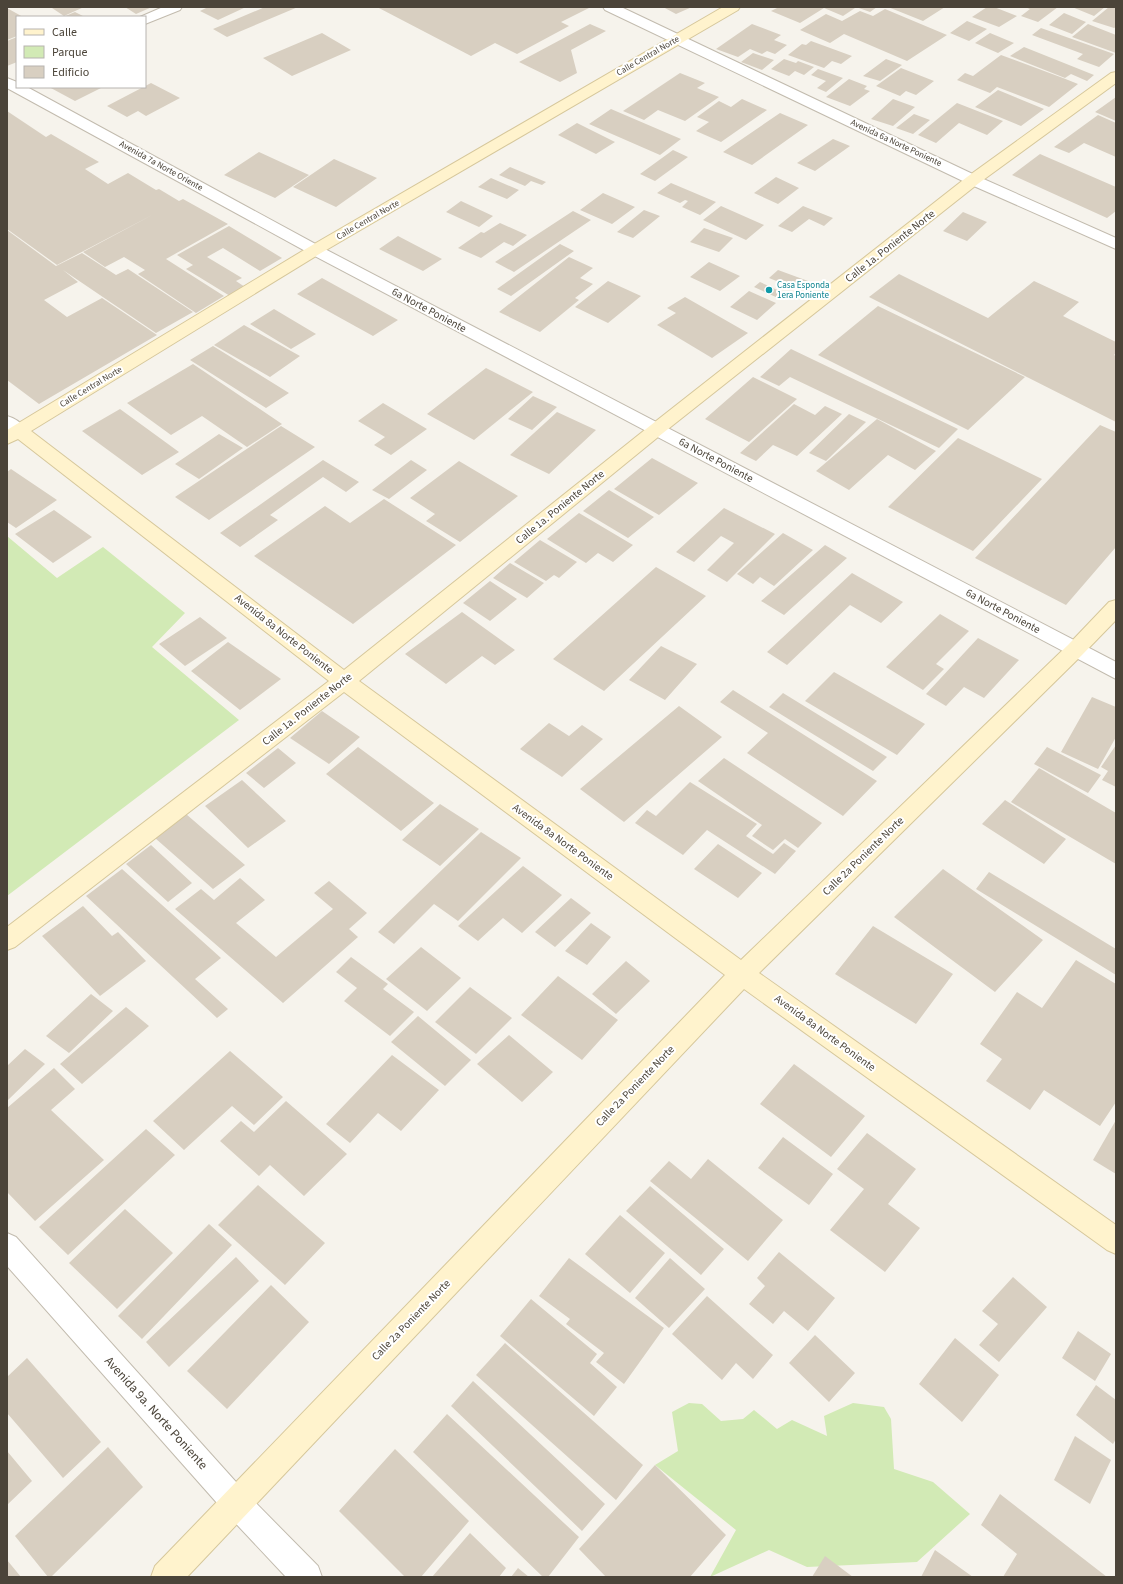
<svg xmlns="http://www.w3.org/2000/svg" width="1123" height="1584" viewBox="0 0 1123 1584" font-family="'Source Sans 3',sans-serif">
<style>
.green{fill:#d2eab5}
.building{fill:#d8cfc1}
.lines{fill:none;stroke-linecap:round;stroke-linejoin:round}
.street-casing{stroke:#c2bbae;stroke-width:2}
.secondary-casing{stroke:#d6c79b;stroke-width:2}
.street{fill:#fff;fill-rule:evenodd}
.secondary{fill:#fff3cd;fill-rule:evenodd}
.culture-dot{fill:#0f9aa8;stroke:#fff;stroke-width:1.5}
.labels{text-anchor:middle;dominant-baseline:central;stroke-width:4;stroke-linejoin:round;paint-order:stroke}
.far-street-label{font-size:9px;fill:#4b4439;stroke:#fff}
.far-culture-label{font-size:9px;fill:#0d838f;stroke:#fff;text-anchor:start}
.street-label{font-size:11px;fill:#4b4439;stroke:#fff}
.near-street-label{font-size:13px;fill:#4b4439;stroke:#fff}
</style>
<rect width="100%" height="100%" fill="#f6f3ec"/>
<path class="green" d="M7,536L57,578L103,547L185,613L152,647L239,720L7,896Z
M689,1403L702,1404L721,1421L743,1419L754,1410L777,1429L792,1420L827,1436L824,1416L853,1403L884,1407L891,1419L894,1469L933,1482L970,1514L917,1562L807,1567L769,1550L710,1577L736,1530L655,1465L678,1451L672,1412Z"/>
<path class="building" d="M54,7H84L64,16L52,8Z
M125,7H152L136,14Z
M208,7H246L218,20L200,11Z
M265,7H298L227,37L213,29Z
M377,7H591L561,22L569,26L517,54L495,43L471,56Z
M663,7H692L676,14Z
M779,7H852L855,8L843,16L824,8L800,23L771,11Z
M856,7H877L870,12Z
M888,7H945L923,21Z
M987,7H994L1017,16L999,27L972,17Z
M1025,7H1058L1038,22L1021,16L1030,9Z
M1072,7H1105L1094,16Z
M1109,7H1116V27L1114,28L1092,21Z
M7,8L23,17H17V36L7,40Z
M885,9L947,35L907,61L844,34L830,43L800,30L826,14L842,21L860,11L873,16Z
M75,12L85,17H63Z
M1064,13L1086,22L1072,34L1049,25Z
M967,21L987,29L969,41L950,33Z
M590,24L606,31L571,50L577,73L560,82L519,62Z
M752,24L781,35L774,40L787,45L775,54L767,51L762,54L750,49L738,57L716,49Z
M1088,24L1116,35V53L1072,37Z
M1041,28L1114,54L1099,67L1077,59L1083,54L1032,35Z
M322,33L351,50L292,76L263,58Z
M990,33L1014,43L998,53L975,43Z
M17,37V62L7,66V41Z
M811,41L852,56L841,64L832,61L824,68L788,55L802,44L806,45Z
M1024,47L1094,75L1087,81L1071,74L1065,78L1010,56Z
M753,53L774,60L762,70L741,62Z
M1001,55L1063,78L1078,84L1049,107L997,87L990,93L957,80L965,73L973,76Z
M784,59L796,63L798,61L814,67L804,75L795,71L789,76L771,69Z
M886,59L902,65L880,81L863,76Z
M901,68L934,81L916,95L906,91L900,96L876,86Z
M818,69L843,78L826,92L817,88L826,81L811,75Z
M680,73L705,83L697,88L719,97L685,121L658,110L644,120L623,111Z
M849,79L867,86L864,89L870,91L850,106L826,97Z
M151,83L180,98L146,116L138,111L127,117L107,106Z
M49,87H103L75,101Z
M998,90L1044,109L1021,126L975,107Z
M1116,97V121L1095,112Z
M742,99L767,110L721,142L696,131L709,122L697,117L719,101L731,107Z
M893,99L915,107L893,126L871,119Z
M957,103L1003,121L987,135L959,123L936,143L918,135Z
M611,109L681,139L660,155L589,124Z
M7,111L46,137L51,134L99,162L85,169L108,184L128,173L156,190L159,189L179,201L183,199L228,224L166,259L224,296L196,313L138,274L145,270L124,257L105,267L83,252L154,214L57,265L7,229Z
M780,113L808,125L752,165L723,152Z
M914,114L930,120L913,134L896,128Z
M1098,115L1116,123V157L1084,143L1069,153L1054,147Z
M577,123L615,142L596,154L558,135Z
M833,139L850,146L815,171L797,163Z
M673,150L688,157L655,181L640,174Z
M259,152L309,175L275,198L224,175Z
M1040,154L1116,187V211L1107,218L1012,175Z
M334,159L377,178L336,207L293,187Z
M510,167L546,182L542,185L531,181L525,186L499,175Z
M776,177L799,188L778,204L754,193Z
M491,178L519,190L507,199L478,187Z
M671,183L716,202L700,215L682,207L688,201L685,200L680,203L657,193Z
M603,193L635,207L612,224L580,210Z
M461,201L493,216L479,227L446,212Z
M721,206L764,225L746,240L703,220Z
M803,206L833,218L824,226L809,219L792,232L778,226Z
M644,210L660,216L633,238L617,232Z
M573,211L591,220L514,272L495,262Z
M963,212L987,222L967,241L943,231Z
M500,223L527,235L513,246L504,242L481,258L458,248L481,232L484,233Z
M229,226L282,258L260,271L223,248L207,257L242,278L236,281L245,287L230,296L186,269L193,265L177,255Z
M704,228L733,238L719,252L690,242Z
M7,230L56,266L82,253L116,275L128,269L193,312L156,333L63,270L78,282L44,300L67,317L102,298L157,335L39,404L7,380Z
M398,236L442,259L423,271L379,249Z
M560,244L574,251L511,296L497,289Z
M569,257L593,268L580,278L593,284L575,298L579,300L540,332L499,312Z
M709,262L740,276L720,291L690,277Z
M778,270L808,281L799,290L769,278Z
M899,274L988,318L1034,281L1079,302L1063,316L1116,342V353L1114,355L1116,356V422L869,297Z
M322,278L398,320L373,336L297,294Z
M608,281L641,296L608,323L575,307Z
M760,282L784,293L778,298L754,287Z
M749,291L776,303L757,320L730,307Z
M685,297L748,333L712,358L657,325L676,313L667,308Z
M878,306L1025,377L968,430L818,355Z
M274,309L316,334L291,349L250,324Z
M244,325L300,356L270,377L214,345Z
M213,346L289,393L266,408L190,360Z
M791,349L958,429L939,448L790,377L779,386L760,377Z
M193,364L282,424L247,447L202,416L171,435L127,403Z
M486,368L533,392L474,440L427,414Z
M753,377L797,399L749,442L705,419Z
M533,396L557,407L532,430L508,419Z
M383,403L427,429L391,455L374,445L385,437L358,421Z
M794,404L815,415L825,406L842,414L797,456L773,445L756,461L740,453Z
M120,409L179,452L142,475L82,431Z
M557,412L596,430L549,474L510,455Z
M849,414L866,422L826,461L809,453Z
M877,419L936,451L915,470L888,455L849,490L816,471Z
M1100,425L1116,432V547L1066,605L975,558Z
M281,426L315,447L209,520L175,497Z
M219,434L243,448L199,479L175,464Z
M958,438L1042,479L973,551L888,507Z
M652,458L698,483L659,515L614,489Z
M323,460L359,482L346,492L323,477L270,515L278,520L240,547L220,533Z
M411,460L427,470L389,499L372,490Z
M459,461L518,496L460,542L426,521L435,514L410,498Z
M11,469L57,500L16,528L7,522V472Z
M609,490L654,517L628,538L583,511Z
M384,499L456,545L353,624L254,556L325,506L350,523Z
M724,508L775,534L727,582L707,570L734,543L721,536L694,562L676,552Z
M54,510L92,537L53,563L15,534Z
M579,513L633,545L613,562L598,553L586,563L547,539Z
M783,533L813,550L774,586L760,577L753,584L737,574Z
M540,540L577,562L559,578L554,575L546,581L514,562Z
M825,545L847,558L784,615L761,601Z
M510,563L544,583L527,598L493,578Z
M656,567L706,596L604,691L553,659Z
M852,573L903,602L881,623L850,605L787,665L767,652Z
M490,581L517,599L490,621L463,603Z
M462,612L515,650L495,665L482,656L446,684L405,654Z
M940,614L969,631L936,664L944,669L923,690L886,667Z
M200,617L227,638L185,666L159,644Z
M978,638L1019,660L984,698L964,687L946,706L926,694Z
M228,642L281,679L240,710L191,671Z
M661,646L697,664L665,700L629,680Z
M834,672L925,724L897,755L805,701Z
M733,690L877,781L843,816L747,753L768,733L720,702Z
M783,693L887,757L873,771L769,707Z
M1092,697L1116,707V737L1098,769L1061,752Z
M679,706L722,737L624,822L580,789Z
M322,711L360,737L329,764L290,738Z
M549,723L569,736L582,725L603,739L562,777L520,749Z
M1116,745V787L1102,780L1108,771L1101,767Z
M358,747L434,803L401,831L326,774Z
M1047,747L1101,775L1088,793L1034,764Z
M278,748L296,763L264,788L246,773Z
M724,758L822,823L798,848L785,839L773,850L752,836L762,825L698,781Z
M1039,768L1116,813V864L1011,802Z
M242,780L286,821L248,848L205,806Z
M690,782L757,824L746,836L773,854L784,843L796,851L775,874L707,830L683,855L635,823L647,810L656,816Z
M1005,800L1066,839L1044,864L982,824Z
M440,804L479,829L440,866L402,840Z
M186,814L245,865L213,889L155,838Z
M481,832L521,858L458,921L434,904L394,944L378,932Z
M718,844L762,873L738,898L694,869Z
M151,845L192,883L168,902L126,864Z
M523,866L562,895L522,933L503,918L478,941L458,926Z
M122,869L221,958L195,979L228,1009L217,1018L86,896Z
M943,869L1043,940L995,992L894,917Z
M989,872L1116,949V975L976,889Z
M240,878L265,900L236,923L276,957L333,909L314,893L329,881L367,913L349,929L358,937L283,1003L175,909L201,889L214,900Z
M571,898L591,913L555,947L535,932Z
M83,906L112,936L118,932L146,961L100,996L42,936Z
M591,923L611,937L587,965L565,951Z
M873,926L953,974L916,1024L835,974Z
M421,947L461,978L427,1011L386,979Z
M351,957L388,984L383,989L414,1012L390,1036L344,1001L357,988L336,972Z
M1076,960L1116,984V1102L1100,1126L1044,1090L1030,1110L986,1081L1002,1059L980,1044L1017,992L1042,1008Z
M626,961L650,981L616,1014L592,994Z
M558,976L618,1020L582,1060L521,1015Z
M470,987L512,1018L476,1054L435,1022Z
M91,994L113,1011L69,1053L46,1036Z
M126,1007L149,1026L82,1084L60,1064Z
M418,1016L471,1060L445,1086L391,1042Z
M509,1035L553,1072L522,1102L477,1064Z
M25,1049L45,1064L7,1101V1066Z
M230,1051L283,1097L254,1125L232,1106L184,1150L153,1121Z
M392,1055L439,1090L401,1131L378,1113L350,1143L326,1124Z
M794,1064L865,1116L831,1157L760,1104Z
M54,1068L75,1089L51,1110L104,1160L35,1221L7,1192V1108Z
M286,1101L347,1154L304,1196L270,1165L259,1176L220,1141L241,1121L254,1132Z
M1116,1120V1174L1093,1160Z
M146,1129L175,1155L68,1255L39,1227Z
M867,1133L916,1169L888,1204L920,1228L885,1272L830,1230L864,1189L837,1169Z
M783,1137L833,1174L809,1205L758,1168Z
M708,1159L783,1220L748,1261L650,1181L669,1161L691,1179Z
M258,1185L325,1243L285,1285L218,1225Z
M650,1186L724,1249L701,1275L626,1211Z
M125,1209L173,1253L117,1309L69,1263Z
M620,1215L665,1253L630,1293L585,1254Z
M209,1224L232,1245L142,1339L118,1316Z
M779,1252L835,1298L808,1331L784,1311L773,1324L749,1304L765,1286L757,1278Z
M236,1257L259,1281L169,1367L146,1342Z
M569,1258L664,1328L624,1384L596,1362L604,1353L566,1324L570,1319L539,1296Z
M670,1258L705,1289L669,1328L635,1298Z
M1013,1277L1047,1307L999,1362L979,1345L998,1324L982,1311Z
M271,1285L309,1322L227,1409L187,1371Z
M707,1296L773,1355L753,1379L736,1363L722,1380L672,1334Z
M531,1299L597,1354L590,1363L617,1387L594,1416L500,1336Z
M1078,1331L1111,1354L1095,1381L1062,1358Z
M815,1335L855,1373L829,1402L789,1363Z
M955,1338L999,1375L962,1422L919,1384Z
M505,1343L643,1465L616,1500L476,1375Z
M27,1358L101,1442L63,1478L7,1413V1377Z
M473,1381L605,1504L582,1531L451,1406Z
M1096,1385L1116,1400V1439L1113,1444L1076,1415Z
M447,1414L579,1537L548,1577H543L413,1452Z
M1075,1436L1111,1460L1090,1504L1054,1480Z
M108,1447L143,1487L51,1577H48L15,1536Z
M395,1449L469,1521L421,1577H405L339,1511Z
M7,1451L32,1481L7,1505Z
M655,1465L726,1535L690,1577H606L579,1549Z
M1000,1494L1107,1577H1003L1017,1554L981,1525Z
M470,1533L506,1568L499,1577H432Z
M935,1550L973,1577H921Z
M825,1556L853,1577H812Z
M7,1560L21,1577H7Z
M518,1568L529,1577H511Z"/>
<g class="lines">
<g class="street-casing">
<path id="street" d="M163,7H182L180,10L145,24V17H140Z
M603,7H621L979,177L1116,238V249L967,183L605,10Z
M7,78L17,82V87H27L321,247L1116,662V679L309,253L7,88Z
M7,416C15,418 23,424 28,431L25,435L19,437L7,431Z
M7,1233L16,1237L245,1492L318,1566L322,1577H286L225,1512L7,1266Z"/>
</g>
<g class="secondary-casing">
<path id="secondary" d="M723,7H740L738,10L321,253L31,431L344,670L651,425L967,177L1111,73L1116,72V83L979,183L663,433L359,681L741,960L1068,645L1109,602L1116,600V620L1082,655L759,973L1116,1225V1254L1107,1250L744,989L187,1577H151L155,1566L725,975L344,692L15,947L7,950V927L329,681L18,439L7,444V430L309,247Z"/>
</g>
<use href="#street" class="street"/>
<use href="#secondary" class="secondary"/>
</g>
<circle class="culture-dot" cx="769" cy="290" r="4"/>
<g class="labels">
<g class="far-street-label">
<text transform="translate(648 56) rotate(-30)">Calle Central Norte</text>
<text transform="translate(896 143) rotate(25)">Avenida 6a Norte Poniente</text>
<text transform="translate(161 166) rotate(29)">Avenida 7a Norte Oriente</text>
<text transform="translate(368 220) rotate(-30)">Calle Central Norte</text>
<text transform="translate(91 387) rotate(-31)">Calle Central Norte</text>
</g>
<g class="far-culture-label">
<text x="777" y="285">Casa Esponda<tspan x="777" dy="10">1era Poniente</tspan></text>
</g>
<g class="street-label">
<text transform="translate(890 246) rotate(-38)">Calle 1a. Poniente Norte</text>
<text transform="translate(429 310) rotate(28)">6a Norte Poniente</text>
<text transform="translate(716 460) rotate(28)">6a Norte Poniente</text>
<text transform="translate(560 507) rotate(-39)">Calle 1a. Poniente Norte</text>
<text transform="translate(1003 611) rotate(28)">6a Norte Poniente</text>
<text transform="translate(284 634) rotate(38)">Avenida 8a Norte Poniente</text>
<text transform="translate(307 709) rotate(-38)">Calle 1a. Poniente Norte</text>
<text transform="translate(563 842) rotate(36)">Avenida 8a Norte Poniente</text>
<text transform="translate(863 856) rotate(-44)">Calle 2a Poniente Norte</text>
<text transform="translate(825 1033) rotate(36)">Avenida 8a Norte Poniente</text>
<text transform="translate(635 1086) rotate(-46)">Calle 2a Poniente Norte</text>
<text transform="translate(411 1320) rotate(-46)">Calle 2a Poniente Norte</text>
</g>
<g class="near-street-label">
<text transform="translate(156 1413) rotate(48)">Avenida 9a. Norte Poniente</text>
</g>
</g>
<rect width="1123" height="1584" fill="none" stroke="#4b4439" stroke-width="16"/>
<rect x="16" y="16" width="130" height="72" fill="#ffffff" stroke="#b7b4b0"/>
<rect x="24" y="29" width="20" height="6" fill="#fff3cd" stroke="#b7b4b0"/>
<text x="52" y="36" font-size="12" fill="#4b4439">Calle</text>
<rect x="24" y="46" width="20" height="12" fill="#d2eab5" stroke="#b7b4b0"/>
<text x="52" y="56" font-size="12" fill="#4b4439">Parque</text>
<rect x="24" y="66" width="20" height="12" fill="#d8cfc1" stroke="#b7b4b0"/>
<text x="52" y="76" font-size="12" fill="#4b4439">Edificio</text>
</svg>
